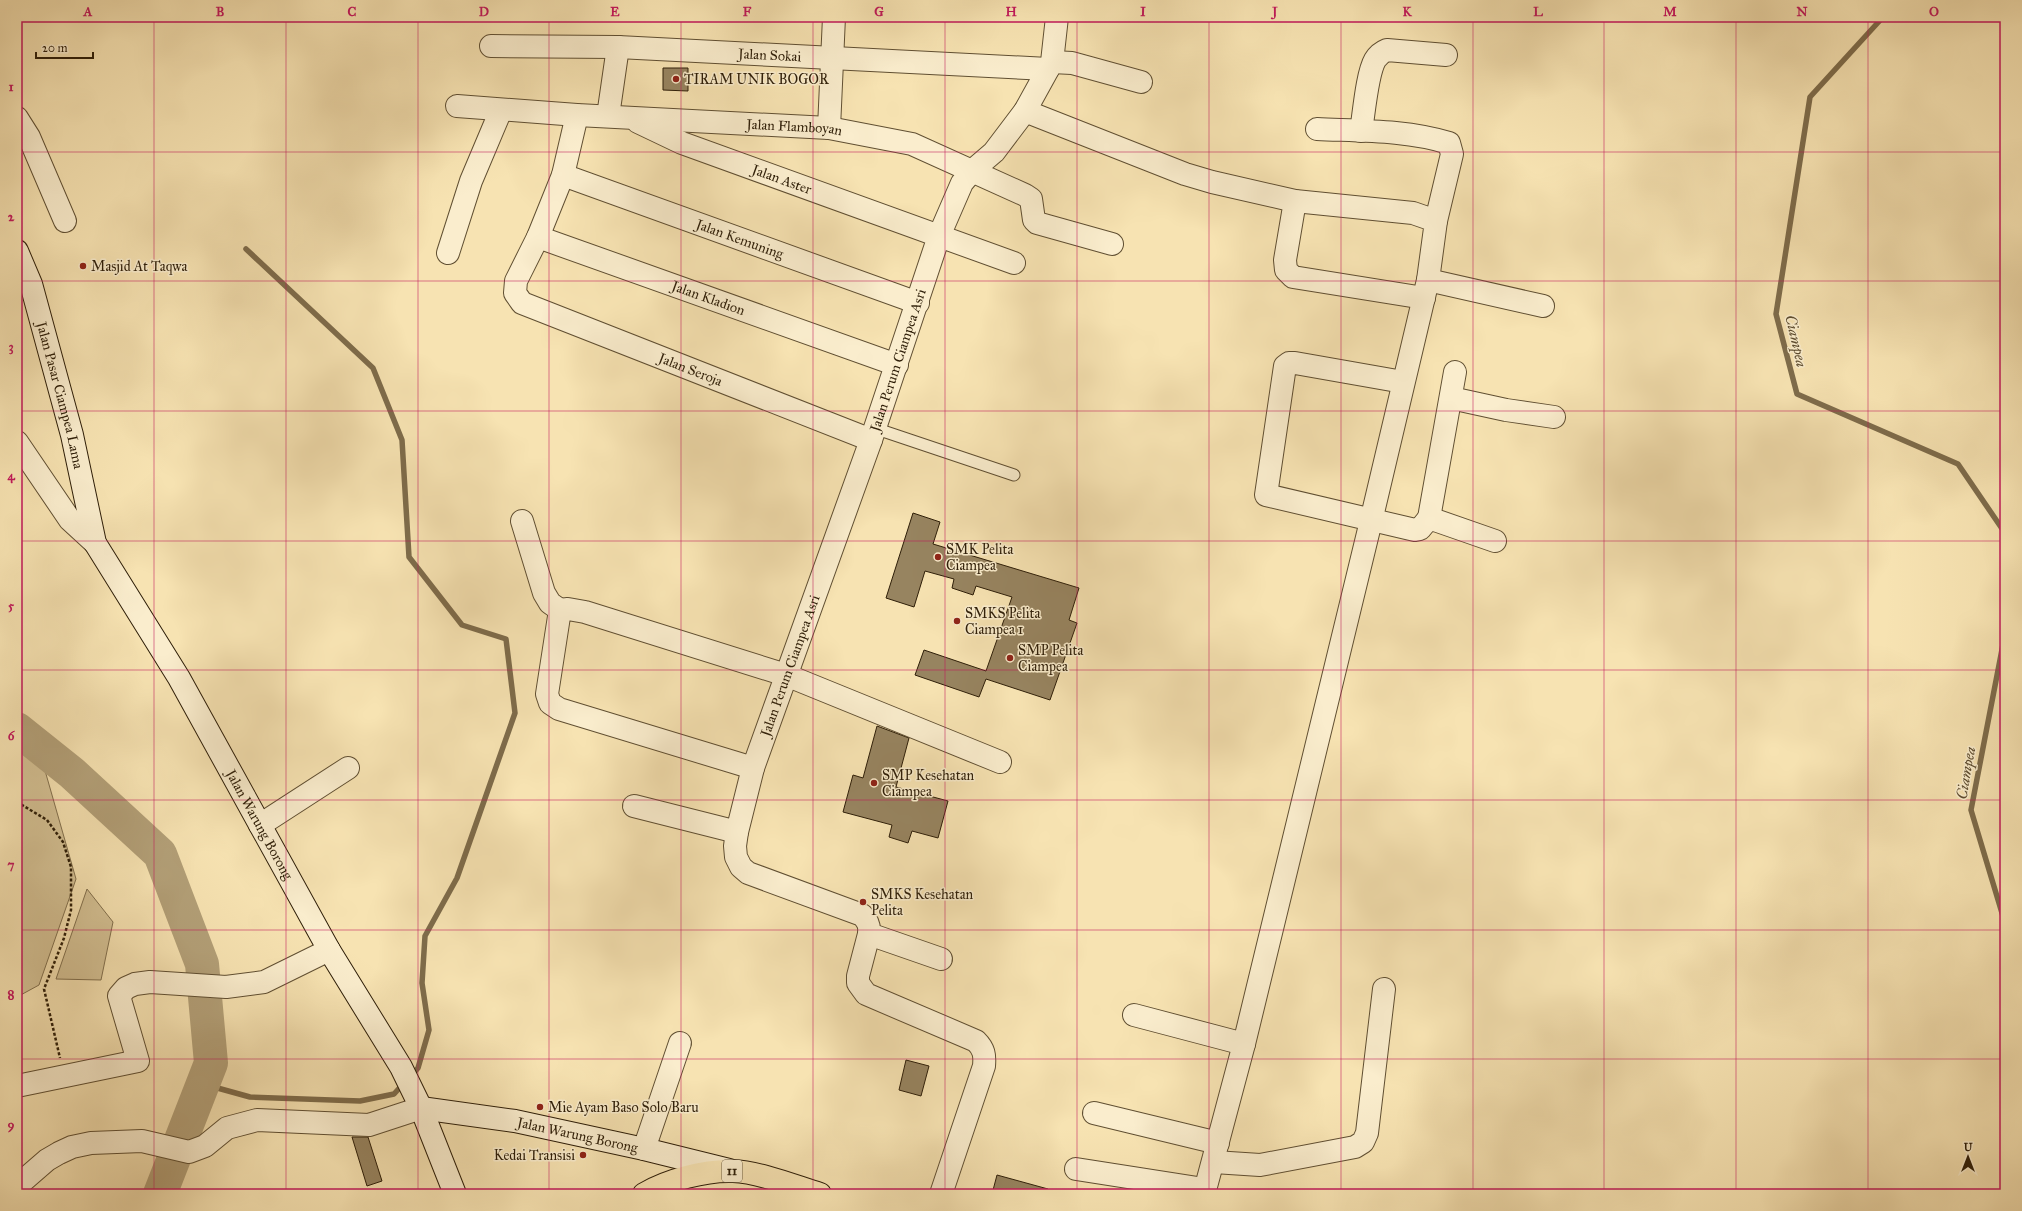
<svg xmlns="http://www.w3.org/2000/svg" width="2022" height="1211" viewBox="0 0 2022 1211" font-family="'IM FELL Great Primer',serif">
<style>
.green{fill:#d5c295;stroke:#82704e}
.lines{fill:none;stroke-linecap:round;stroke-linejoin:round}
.stream{stroke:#7e6c4b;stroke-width:5.5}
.river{stroke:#b3a078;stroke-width:34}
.building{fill:#978460;stroke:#2e1e08}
.service-casing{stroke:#604f32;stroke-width:13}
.minor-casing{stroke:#604f32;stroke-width:24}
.secondary-casing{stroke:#2e1e08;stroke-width:24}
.trunk-casing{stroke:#2e1e08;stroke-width:24}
.path{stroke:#2e1e08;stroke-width:2.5;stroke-dasharray:3 2;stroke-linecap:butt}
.service{stroke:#faedcd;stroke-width:11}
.minor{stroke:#faedcd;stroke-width:22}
.secondary{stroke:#faedcd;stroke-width:22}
.trunk{stroke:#f7e3b2;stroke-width:22}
.grid{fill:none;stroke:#c2185b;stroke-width:1;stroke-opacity:0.55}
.poi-dot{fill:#8f2418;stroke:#faedcd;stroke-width:1.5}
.labels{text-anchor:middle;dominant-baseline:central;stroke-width:3;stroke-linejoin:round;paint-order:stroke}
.shield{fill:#faedcd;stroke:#6b5c43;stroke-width:1}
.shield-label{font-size:13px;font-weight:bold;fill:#2e1e08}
.street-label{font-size:14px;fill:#2e1e08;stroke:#faedcd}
.poi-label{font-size:14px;fill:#2e1e08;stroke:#faedcd;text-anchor:start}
.water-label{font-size:15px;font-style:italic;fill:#5d4c2f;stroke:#faedcd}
.neatline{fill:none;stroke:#c2185b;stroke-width:1.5}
.grid-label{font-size:13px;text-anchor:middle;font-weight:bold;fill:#c2185b}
</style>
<rect width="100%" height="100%" fill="#f7e3b2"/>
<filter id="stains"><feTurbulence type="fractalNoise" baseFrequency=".005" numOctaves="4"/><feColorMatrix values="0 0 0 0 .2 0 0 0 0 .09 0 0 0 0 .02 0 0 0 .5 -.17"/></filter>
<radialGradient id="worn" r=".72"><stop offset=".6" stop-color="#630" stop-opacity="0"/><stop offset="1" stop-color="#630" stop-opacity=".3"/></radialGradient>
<path class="green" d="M17,740L44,767L76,879L39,985L17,997Z
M87,889L113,922L101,980L56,979Z"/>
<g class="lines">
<path class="stream" d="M1883,17L1810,97L1776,314L1797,394L1958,464L2005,533
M246,249L373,368L402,440L409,557L462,625L506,639L515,713L457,878L425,936L422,983L429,1030L418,1068L411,1076
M2005,624V634L1971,810L2005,923
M203,1084L250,1097L360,1101L394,1094L404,1083"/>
<path class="river" d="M17,729L72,773L160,854L202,964L211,1063L160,1194"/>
</g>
<path class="building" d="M663,68H688V91L663,90Z
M913,513L940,522L933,544L1079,588L1069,620L1077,623L1050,700L986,679L979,697L915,675L924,650L986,671L1012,597L976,586L973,595L952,588L954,579L925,571L914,607L886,598Z
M877,726L909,738L896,787L948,801L938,838L912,831L908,843L889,837L892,825L843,812L853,775L863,778Z
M906,1060L929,1066L921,1096L899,1090Z
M352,1137H368L382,1181L367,1186Z
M997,1175L1048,1189V1194H992Z"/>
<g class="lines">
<g class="service-casing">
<path id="service" d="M874,428L1014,475"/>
</g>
<g class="minor-casing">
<g id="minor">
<path id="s1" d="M491,46L618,47L1048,69"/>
<path d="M1052,62L1072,63L1141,82"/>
<path id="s2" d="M457,106L577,115L829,128L912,144L1025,195L1031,199L1034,220L1037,223L1112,244"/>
<path d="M1025,111L1185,174L1212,182L1295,201L1413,213L1436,221L1428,280L1371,521L1244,1044L1204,1194"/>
<path id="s3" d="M577,115L563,175L538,237L516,281L515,293L522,303L871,440"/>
<path d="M608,116L618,47"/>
<path d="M17,118L29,137L65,221"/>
<path id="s4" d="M638,122L682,143L1014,263"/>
<path d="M829,128L834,17"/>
<path d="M1317,129C1361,131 1407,130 1449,143L1452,154L1436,221"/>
<path d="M1361,131C1364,113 1367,74 1375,60C1378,55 1382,52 1387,50L1446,55"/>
<path id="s5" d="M563,175L918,303"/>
<path d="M1295,201L1285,260L1286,270L1293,277L1424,298"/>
<path id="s6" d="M538,237L897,365"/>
<path d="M448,253L471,181L501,110"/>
<path d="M1428,280L1543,306"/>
<path d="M1403,382L1295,363H1289L1285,366L1266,495L1415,530L1420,529L1429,518L1495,541"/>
<path d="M1451,398L1506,410L1554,417"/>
<path d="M17,442L70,520L95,543"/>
<path d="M1429,518L1455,372"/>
<path d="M522,521L544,593L550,603L560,610"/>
<path d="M753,768L559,709L550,703L547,694L560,610L568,609L585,612L786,675L1000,762"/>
<path d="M634,806L737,832"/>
<path d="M260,825L348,768"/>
<path d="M869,934L941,959"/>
<path d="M1134,1015L1244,1044"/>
<path d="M17,1086L138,1061L119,996L126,988L135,984L150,982L226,987L264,982L329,950"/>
<path d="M1094,1113L1218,1143"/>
<path d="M644,1149L680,1043"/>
<path d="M1214,1162L1260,1165L1355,1147L1363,1142L1367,1133L1384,989"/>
<path d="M1076,1169L1204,1189"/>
<path d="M17,1186L47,1160L59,1153L72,1147L91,1143L142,1141L189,1152L205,1146L227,1128L257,1120L369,1125L421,1108"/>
<path id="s7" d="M941,1194L984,1066C985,1055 984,1049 976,1041L866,994L858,983V976L869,934C870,926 868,921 862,915L748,873L741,867L736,857L735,846L737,832L753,768L871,440L939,236L962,183L973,170L994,152L1025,111L1052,62L1057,17"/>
</g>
</g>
<g class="secondary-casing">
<g id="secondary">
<path id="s8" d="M17,251L31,284L72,435L95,543L179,678L329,950L401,1067L421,1108L455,1194"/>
<path id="s9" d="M421,1108L515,1121L644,1149L729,1170"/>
</g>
</g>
<g class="trunk-casing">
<path id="trunk" d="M644,1194C668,1180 705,1170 733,1171C759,1172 794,1186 820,1194"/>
</g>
<path class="path" d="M17,802L47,820L63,842L71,867V910L64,938L44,989L60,1058"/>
<use href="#service" class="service"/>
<use href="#minor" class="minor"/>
<use href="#secondary" class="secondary"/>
<use href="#trunk" class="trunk"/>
</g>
<path class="grid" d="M154,17V1194M286,17V1194M418,17V1194M549,17V1194M681,17V1194M813,17V1194M945,17V1194M1077,17V1194M1209,17V1194M1341,17V1194M1473,17V1194M1604,17V1194M1736,17V1194M1868,17V1194M17,152H2005M17,281H2005M17,411H2005M17,541H2005M17,670H2005M17,800H2005M17,930H2005M17,1059H2005"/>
<g class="poi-dot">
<circle cx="676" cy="79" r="4"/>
<circle cx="83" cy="266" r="4"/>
<circle cx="938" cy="557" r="4"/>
<circle cx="957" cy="621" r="4"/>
<circle cx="1010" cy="658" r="4"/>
<circle cx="874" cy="783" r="4"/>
<circle cx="863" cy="902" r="4"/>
<circle cx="540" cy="1107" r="4"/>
<circle cx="583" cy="1155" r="4"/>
</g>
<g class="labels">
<rect class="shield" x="722" y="1160" width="20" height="22" rx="3"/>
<g class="shield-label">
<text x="732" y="1171">11</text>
</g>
<g class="street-label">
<text stroke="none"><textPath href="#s1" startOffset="279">Jalan Sokai</textPath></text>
<text stroke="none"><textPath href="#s2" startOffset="338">Jalan Flamboyan</textPath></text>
<text stroke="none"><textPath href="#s4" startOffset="155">Jalan Aster</textPath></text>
<text stroke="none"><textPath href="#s5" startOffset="188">Jalan Kemuning</textPath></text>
<text stroke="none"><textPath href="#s6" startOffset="181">Jalan Kladion</textPath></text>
<text stroke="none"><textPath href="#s7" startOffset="1033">Jalan Perum Ciampea Asri</textPath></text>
<text stroke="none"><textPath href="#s3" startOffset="383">Jalan Seroja</textPath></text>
<text stroke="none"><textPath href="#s8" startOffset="151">Jalan Pasar Ciampea Lama</textPath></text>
<text stroke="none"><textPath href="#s7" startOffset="709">Jalan Perum Ciampea Asri</textPath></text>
<text stroke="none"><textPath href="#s8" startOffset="629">Jalan Warung Borong</textPath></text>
<text stroke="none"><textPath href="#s9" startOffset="159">Jalan Warung Borong</textPath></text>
</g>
<g class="poi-label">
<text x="684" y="79">TIRAM UNIK BOGOR</text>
<text x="91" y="266">Masjid At Taqwa</text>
<text x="946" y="549">SMK Pelita<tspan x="946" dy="16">Ciampea</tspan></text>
<text x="965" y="613">SMKS Pelita<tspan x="965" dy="16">Ciampea 1</tspan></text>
<text x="1018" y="650">SMP Pelita<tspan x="1018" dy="16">Ciampea</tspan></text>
<text x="882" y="775">SMP Kesehatan<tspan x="882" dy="16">Ciampea</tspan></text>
<text x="871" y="894">SMKS Kesehatan<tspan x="871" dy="16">Pelita</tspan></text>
<text x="548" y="1107">Mie Ayam Baso Solo Baru</text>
<text x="575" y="1155" text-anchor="end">Kedai Transisi</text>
</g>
<g class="water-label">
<text transform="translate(1796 341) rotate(77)">Ciampea</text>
<text transform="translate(1966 773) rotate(-80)">Ciampea</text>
</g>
</g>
<rect width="2022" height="1211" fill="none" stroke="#f7e3b2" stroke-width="44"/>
<g transform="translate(1968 1157)" stroke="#faedcd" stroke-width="3" paint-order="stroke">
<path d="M0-3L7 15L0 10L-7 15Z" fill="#2e1e08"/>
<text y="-6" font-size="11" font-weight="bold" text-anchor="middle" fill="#2e1e08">U</text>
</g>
<path d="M36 52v6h57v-6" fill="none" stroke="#2e1e08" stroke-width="2"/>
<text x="42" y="52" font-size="12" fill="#2e1e08" stroke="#faedcd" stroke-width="3" paint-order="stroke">20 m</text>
<rect x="22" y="22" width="1978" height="1167" class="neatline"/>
<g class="grid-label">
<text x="88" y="16">A</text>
<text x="220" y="16">B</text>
<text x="352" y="16">C</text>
<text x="484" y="16">D</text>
<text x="615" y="16">E</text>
<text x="747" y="16">F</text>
<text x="879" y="16">G</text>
<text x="1011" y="16">H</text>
<text x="1143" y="16">I</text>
<text x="1275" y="16">J</text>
<text x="1407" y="16">K</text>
<text x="1538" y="16">L</text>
<text x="1670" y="16">M</text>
<text x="1802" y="16">N</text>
<text x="1934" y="16">O</text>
<text x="11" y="91">1</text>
<text x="11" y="221">2</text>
<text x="11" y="351">3</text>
<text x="11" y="480">4</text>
<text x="11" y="610">5</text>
<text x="11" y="740">6</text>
<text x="11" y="869">7</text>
<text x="11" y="999">8</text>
<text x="11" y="1129">9</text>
</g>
<rect width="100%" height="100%" filter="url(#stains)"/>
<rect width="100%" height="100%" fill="url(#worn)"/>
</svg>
